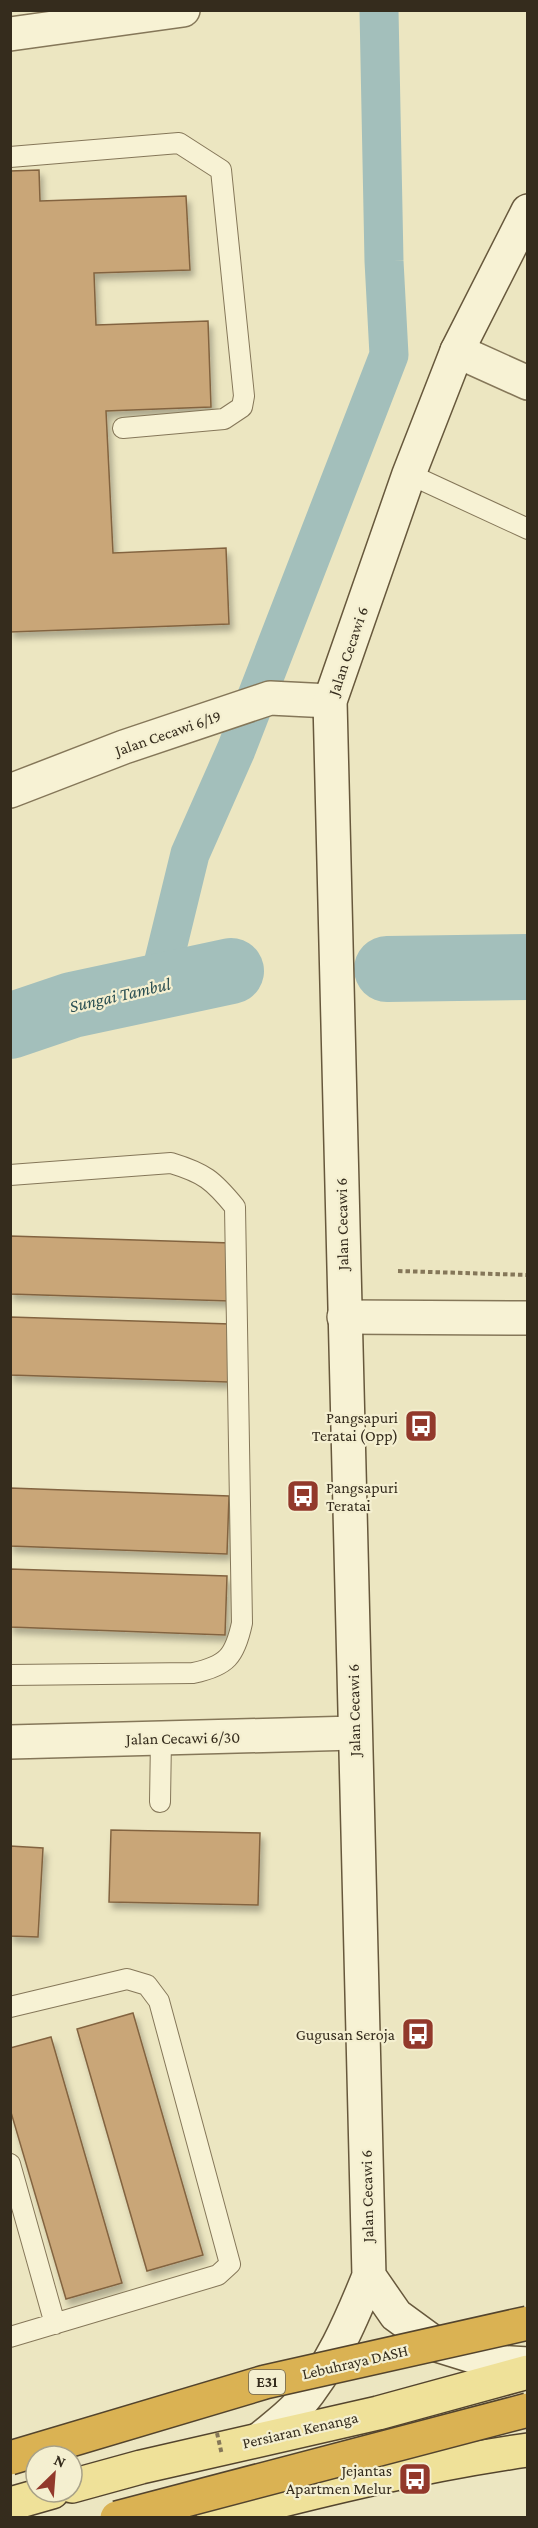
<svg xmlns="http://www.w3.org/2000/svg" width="538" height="2528" viewBox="0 0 538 2528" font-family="'Crimson Pro',serif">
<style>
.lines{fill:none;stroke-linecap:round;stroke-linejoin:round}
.canal{stroke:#a3bfbb;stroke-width:39}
.river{stroke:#a3bfbb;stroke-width:66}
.building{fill:#c9a678;stroke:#836440;stroke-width:1.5;filter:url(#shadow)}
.lane-casing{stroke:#857759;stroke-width:22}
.street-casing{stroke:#857759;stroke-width:36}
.secondary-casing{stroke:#67583c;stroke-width:36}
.primary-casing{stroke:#53442d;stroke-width:36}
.path{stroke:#857759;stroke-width:4;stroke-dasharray:4.5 3;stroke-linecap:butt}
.lane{stroke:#f7f2d4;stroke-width:20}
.street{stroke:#f7f2d4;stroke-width:33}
.secondary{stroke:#f7f2d4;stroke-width:33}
.primary{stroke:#efe199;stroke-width:33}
.highway-bridge-casing{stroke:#53442d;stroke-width:36;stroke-linecap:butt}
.path-bridge{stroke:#857759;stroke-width:4;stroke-dasharray:4.5 3;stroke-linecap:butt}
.highway-bridge{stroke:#dab253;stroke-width:33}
.labels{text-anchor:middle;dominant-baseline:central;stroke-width:4.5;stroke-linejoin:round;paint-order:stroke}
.shield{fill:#f4efd0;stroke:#6e6653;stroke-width:1.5}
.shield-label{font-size:15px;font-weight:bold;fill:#352c1d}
.street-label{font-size:16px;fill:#352c1d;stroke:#f4efd0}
.poi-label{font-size:16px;fill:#352c1d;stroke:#f4efd0;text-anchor:end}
.water-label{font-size:18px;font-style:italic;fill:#2d5154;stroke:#f4efd0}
</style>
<defs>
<filter id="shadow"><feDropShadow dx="3.5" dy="6" stdDeviation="3" flood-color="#0004"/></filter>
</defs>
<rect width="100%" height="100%" fill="#ece6c1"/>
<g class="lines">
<path class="canal" d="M158,985L190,854L236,750L389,355L384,261L379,10"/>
<path class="river" d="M387,969L528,967
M10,1026L72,1005L231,971"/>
</g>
<path class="building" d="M39,170L40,201L186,196L190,270L94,273L96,325L208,321L211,407L106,411L113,553L226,548L229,624L10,632V171Z
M10,1236L231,1243L230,1301L10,1294Z
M10,1317L230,1324L228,1382L10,1375Z
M10,1488L229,1496L227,1554L10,1546Z
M10,1569L227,1576L225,1635L10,1627Z
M111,1830L260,1833L258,1905L109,1902Z
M10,1846L43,1848L38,1937L10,1936Z
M133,2013L203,2255L147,2271L77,2029Z
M51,2037L122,2283L66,2299L10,2109V2048Z"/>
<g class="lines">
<g class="lane-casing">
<path id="lane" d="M10,157L179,143L221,170L244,396L242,407L224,419L123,428
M409,474L528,529
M10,1175L171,1163C204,1173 213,1180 235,1207L242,1623C235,1656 227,1666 193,1673L10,1675
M160,1802L161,1739
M10,2007L127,1979L147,1985L159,2001L230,2264L218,2275L10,2337
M10,2164L55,2324"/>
</g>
<g class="street-casing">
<path id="street" d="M10,34L183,10
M457,351L528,383
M10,791L124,747L270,698L330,701
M344,1317L528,1318
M10,1742L355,1733"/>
</g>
<g class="secondary-casing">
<path id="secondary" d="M369,2276L396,2315L437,2345L492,2362L528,2364
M260,2439C272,2429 287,2418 298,2406C331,2367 350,2323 369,2276L330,701L409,474L457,351L528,211"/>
</g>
<g class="primary-casing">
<path id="primary" d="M72,2486L141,2467L378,2413L528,2372
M10,2504L52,2492
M213,2518C316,2491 422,2465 528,2450"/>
</g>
<path class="path" d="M398,1271L528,1275"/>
<use href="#lane" class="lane"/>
<use href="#street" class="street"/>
<use href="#secondary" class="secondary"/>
<use href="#primary" class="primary"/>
<g class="highway-bridge-casing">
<path id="highway-bridge" d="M10,2458L265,2382L528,2323
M117,2518L528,2410"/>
</g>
<path class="path-bridge" d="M217,2433L222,2455"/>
<use href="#highway-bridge" class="highway-bridge"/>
</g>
<defs>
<g id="bus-square" transform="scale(1.725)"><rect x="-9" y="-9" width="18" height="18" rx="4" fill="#92392b" stroke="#f4efd0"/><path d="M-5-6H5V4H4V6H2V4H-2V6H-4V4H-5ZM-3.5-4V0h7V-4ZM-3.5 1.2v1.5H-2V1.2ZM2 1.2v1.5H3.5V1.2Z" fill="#fff"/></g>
</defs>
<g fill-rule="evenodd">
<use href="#bus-square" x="421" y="1426"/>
<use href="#bus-square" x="303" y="1496"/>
<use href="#bus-square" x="418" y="2034"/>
<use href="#bus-square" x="415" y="2479"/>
</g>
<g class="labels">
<rect class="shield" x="249" y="2370" width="36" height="24" rx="4.5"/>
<g class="shield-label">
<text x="267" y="2382">E31</text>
</g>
<g class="street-label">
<text transform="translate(348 651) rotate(-71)">Jalan Cecawi 6</text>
<text transform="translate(168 733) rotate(-19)">Jalan Cecawi 6/19</text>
<text transform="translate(342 1224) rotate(-91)">Jalan Cecawi 6</text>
<text transform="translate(354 1710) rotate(-91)">Jalan Cecawi 6</text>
<text transform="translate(183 1738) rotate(-1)">Jalan Cecawi 6/30</text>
<text transform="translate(367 2196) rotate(-91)">Jalan Cecawi 6</text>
<text transform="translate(355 2362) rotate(-13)">Lebuhraya DASH</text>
<text transform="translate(300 2430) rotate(-13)">Persiaran Kenanga</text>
</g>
<g class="poi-label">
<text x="398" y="1417">Pangsapuri<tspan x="398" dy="18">Teratai (Opp)</tspan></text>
<text x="326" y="1487" text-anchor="start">Pangsapuri<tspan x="326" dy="18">Teratai</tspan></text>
<text x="395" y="2034">Gugusan Seroja</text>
<text x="392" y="2470">Jejantas<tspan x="392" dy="18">Apartmen Melur</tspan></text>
</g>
<g class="water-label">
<text transform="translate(120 995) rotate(-13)">Sungai Tambul</text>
</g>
</g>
<rect width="538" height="2528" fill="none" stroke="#352c1d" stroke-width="24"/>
<g transform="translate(54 2474) rotate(25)"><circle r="28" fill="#f4efd0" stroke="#a8a188" stroke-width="1.5"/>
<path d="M0-4.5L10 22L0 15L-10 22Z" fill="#92392b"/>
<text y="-9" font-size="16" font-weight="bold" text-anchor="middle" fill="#352c1d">N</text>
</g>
</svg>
